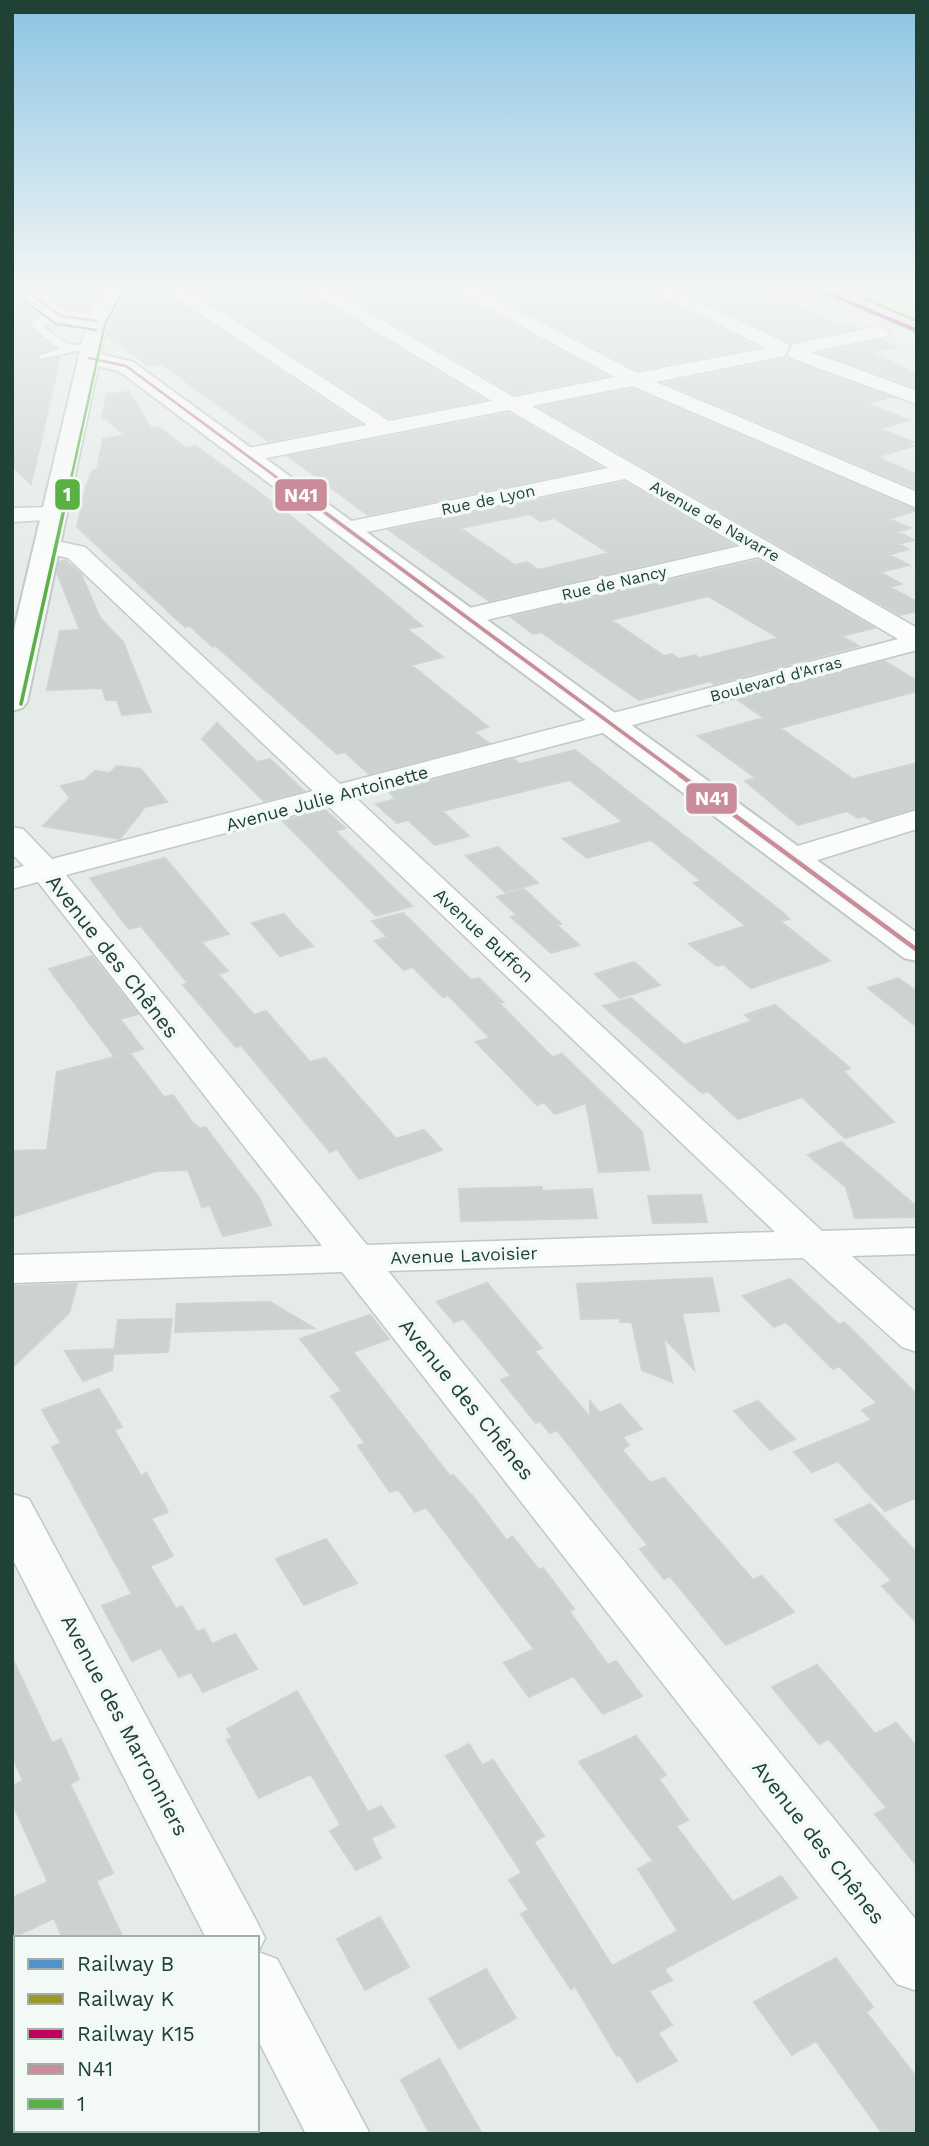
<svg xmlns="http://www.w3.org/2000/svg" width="929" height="2146" viewBox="0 0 929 2146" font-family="'Work Sans',sans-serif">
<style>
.built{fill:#d2ded7}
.green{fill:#cce6d2}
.building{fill:#ccd2cf;stroke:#ced4d1;stroke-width:2;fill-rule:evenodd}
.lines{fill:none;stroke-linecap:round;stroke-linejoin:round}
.lane-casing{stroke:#c2c8c5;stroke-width:4}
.street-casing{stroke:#c2c8c5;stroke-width:3}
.secondary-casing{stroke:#c0c9c5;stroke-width:4}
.lane{fill:#fbfcfc;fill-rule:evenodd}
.street{fill:#fbfcfc;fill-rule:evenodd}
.secondary{fill:#fbfcfc;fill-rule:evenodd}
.bus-1-far2-casing{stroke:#f3faf6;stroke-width:5}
.bus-1-far1-casing{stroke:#f3faf6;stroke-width:7}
.bus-1-casing{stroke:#f3faf6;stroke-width:9}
.bus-2-far1-casing{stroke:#f3faf6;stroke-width:5}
.bus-2-casing{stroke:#f3faf6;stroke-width:7}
.bus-1-far2{stroke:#ca8c9a;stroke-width:2.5}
.bus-1-far1{stroke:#ca8c9a;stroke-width:3.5}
.bus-1{stroke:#ca8c9a;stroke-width:4.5}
.bus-2-far1{stroke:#5aaf45;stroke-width:2.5}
.bus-2{stroke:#5aaf45;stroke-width:3.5}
.rail-1-casing{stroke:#f3faf6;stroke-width:6}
.rail-2-casing{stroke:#f3faf6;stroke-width:6}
.rail-3-casing{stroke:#f3faf6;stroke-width:6}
.rail-1{stroke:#5291ce;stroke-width:3.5}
.rail-2{stroke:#9f9825;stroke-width:3.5}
.rail-3{stroke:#bf005f;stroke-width:3.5}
.labels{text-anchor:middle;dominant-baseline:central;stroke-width:7;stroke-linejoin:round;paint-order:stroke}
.far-street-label{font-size:16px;fill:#204235;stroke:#f3faf6}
.street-label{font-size:18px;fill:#204235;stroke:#f3faf6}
.near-street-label{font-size:21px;fill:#204235;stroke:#f3faf6}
.line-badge{stroke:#f3faf6;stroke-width:2.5}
.badge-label{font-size:19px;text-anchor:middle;font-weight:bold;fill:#fff}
</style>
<rect width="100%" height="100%" fill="#e5ebe8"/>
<path class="built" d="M797,285H850L917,313V336Z"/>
<path class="green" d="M850,285H917V313Z"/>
<path class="building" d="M74,285H103L90,311L67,308L46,293L69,290Z
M127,285H154L360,424L268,441L161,364L149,366L107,336L109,322Z
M210,285H296L485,400L390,418L189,289Z
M328,285H442L607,376L514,394Z
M475,285H511L527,291L563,285H636L758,347L637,370Z
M671,285H748L833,324L843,323L856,328L790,344Z
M12,297H16L40,314L27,325L54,348L38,353V361L60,357L31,484L12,466Z
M882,340L898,347L869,352L917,374V388L820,353Z
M787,357L891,397L867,404L909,420L880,429L913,442L907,444L913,446L877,457L917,475V489L665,383Z
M632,389L917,510L889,519L910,528L898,532L914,540L898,544L908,549L889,555L909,565L880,572L901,584L890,587L917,602V611L900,615L539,407Z
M129,392L151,428L158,427L186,448L196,446L291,516L422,626L407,629L443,657L411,665L488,727L474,732L489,743L369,774L345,752L337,754L215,645L213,647L190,626L185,627L77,527L86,486L93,470H97L103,439L125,435L102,416L107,394Z
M509,413L601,467L368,515L288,456Z
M625,482L733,545L489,601L389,530ZM530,514L540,521L554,518L609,553L538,570L527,562L515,565L460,528Z
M65,560L81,574L100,618L123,642L151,712L122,715L117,700H106L102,688L47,690L60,631L80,630L57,573L59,562Z
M758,560L874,628L841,636L859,646L714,684L710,681L639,700L541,632L533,634L511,617ZM708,596L779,638L699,658L695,655L679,659L672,654L664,656L611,620Z
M884,661L917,681V691L780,728L853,779L917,763V808L872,821L864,816L858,818L847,811L798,825L745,781L756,778L698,736L764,718L738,700Z
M217,723L257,762L270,759L304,791L264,801L202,739Z
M575,750L782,912L789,919L780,921L830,961L751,988L723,964L717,966L689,944L746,926L694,883L701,881L651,840L587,858L563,839L623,822L570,780L442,811L469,836L435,845L408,820L397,823L376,804L396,799L389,792L514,759L520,764Z
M117,766L141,769L167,802L145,807L120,839L43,826L70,798L61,786L85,780L95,771L110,773Z
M325,810L345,828L335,831L412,906L376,916L283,821Z
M498,847L538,883L505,892L466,856Z
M165,858L229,934L201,942L228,971L218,974L254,1015L266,1011L310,1062L325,1058L396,1139L424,1130L442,1150L359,1179L337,1149L330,1152L241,1045L236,1047L183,985L188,983L141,926L129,929L90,878Z
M524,889L561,924L557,925L579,945L551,953L511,917L517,915L497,897Z
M403,913L471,980L479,978L503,1002L499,1003L552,1057L562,1054L642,1132L649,1170L599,1172L586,1103L555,1114L544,1102L537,1105L476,1042L490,1038L448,995L443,997L413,967L404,970L375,941L387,937L372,921Z
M284,914L295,927L313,946L280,956L252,923Z
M92,956L138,1014L120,1019L143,1049L115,1057L49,969Z
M634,962L660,985L620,998L595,974Z
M898,978L917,992V1027L868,988Z
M631,998L684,1045L752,1021L745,1015L775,1005L850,1068L843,1071L894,1122L845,1138L802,1097L738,1119L708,1091L702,1093L603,1006Z
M130,1053L164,1097L173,1095L192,1122L200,1129L205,1127L260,1199L271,1225L223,1236L210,1205L202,1207L188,1170L156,1171L12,1217V1151L47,1150L57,1072Z
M841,1142L917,1207V1217L855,1218L846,1187L808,1155Z
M542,1187V1191L592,1189L597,1218L461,1221L459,1189Z
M701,1195L707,1222L653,1223L648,1196Z
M712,1278L719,1311L682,1313L694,1369L663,1337L672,1382L642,1370L632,1322H620V1318L581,1319L577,1284Z
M790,1279L839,1325L844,1322L917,1395V1497L885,1511L838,1461L812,1472L794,1452L872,1420L862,1410L877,1403L839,1366L833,1369L786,1322L774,1327L743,1296Z
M487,1283L542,1348L534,1351L590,1417V1401L600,1413L620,1404L642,1429L622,1437L629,1445L622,1450L650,1483L664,1478L753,1580L762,1576L794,1612L726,1645L670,1576L664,1579L640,1549L648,1546L557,1430L550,1433L540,1421L536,1423L501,1380L511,1376L464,1319L454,1322L437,1302Z
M77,1284L69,1313L12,1368V1286Z
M270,1302L314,1328L175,1332L177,1304Z
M370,1315L389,1339L353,1352L450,1476L453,1475L475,1499L507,1541L512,1536L539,1570L543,1568L574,1609L569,1611L608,1665L616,1661L642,1696L603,1714L573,1676L529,1697L504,1663L534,1649L426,1507L415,1512L398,1489L390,1492L358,1446L365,1443L331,1396L342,1391L300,1339Z
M172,1319L168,1352L114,1354L118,1320Z
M114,1349L112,1370L83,1381L65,1351Z
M99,1389L122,1427L114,1430L141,1476L146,1473L168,1512L151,1518L173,1556L150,1566L176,1609L182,1606L197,1632L204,1629L212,1644L235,1634L257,1669L203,1692L191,1672L179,1677L161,1648L132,1661L102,1606L132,1594L52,1447L61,1443L42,1410Z
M758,1401L795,1439L770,1450L734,1411Z
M870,1504L917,1553V1623L882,1586L892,1581L835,1520Z
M326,1539L357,1583L304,1605L276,1559Z
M12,1658L52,1743L61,1739L79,1779L70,1784L113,1873L96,1881L123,1938H63L54,1918L12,1938V1898L48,1882L12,1802V1786L23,1781L12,1755Z
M817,1665L875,1734L896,1723L917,1747V1866L875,1814L887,1808L829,1739L819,1744L772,1687Z
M297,1691L368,1812L381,1806L395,1827L371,1838L381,1858L356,1870L330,1831L341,1825L311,1774L259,1798L227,1740L232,1738L227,1729Z
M636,1736L666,1775L659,1779L688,1820L676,1826L733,1902L781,1876L797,1898L664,1969L672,1980L649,1991L672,2025L658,2033L677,2061L637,2082L619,2054L617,2056L575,1986L571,1989L521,1914L529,1910L509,1880L522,1873L446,1756L469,1744L482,1765L493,1760L544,1836L534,1842L612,1966L678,1931L638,1869L653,1861L579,1762Z
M380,1917L409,1967L365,1990L337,1939Z
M836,1958L873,2007L866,2012L917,2078V2134H883L816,2041L792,2055L754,2002Z
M486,1969L516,2018L459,2049L429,1999Z
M439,2059L482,2134H430L401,2080Z"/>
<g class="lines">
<g class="lane-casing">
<path id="lane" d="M60,313L64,318L41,325L67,344L95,347V351H76L40,359V355L60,349L30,325L39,317Z"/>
</g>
<g class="street-casing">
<path id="street" d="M157,285H179L389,421L492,401L299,285H322L514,397L615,377L445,285H469L637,373L766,348L639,285H664L786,343L789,347L784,356L656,382L917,492V508L632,386L532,406L917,628V650L356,798L822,1231L917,1228V1254L852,1256L917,1313V1352L902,1347L803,1258L388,1271L917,1921V1991L897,1984L342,1272L12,1283V1255L322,1246L38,882L12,889V869L24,866L12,854V827L23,829L52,859L313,791L68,558L38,551L35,546L38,541L47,539L85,547L340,784L898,639L758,557L465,625L456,623L452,617L456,611L740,546L625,479L347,536L339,534L335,529L339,524L347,522L608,468L509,410L246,462L238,460L235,455L238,450L367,425ZM328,806L775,1232L367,1245L66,875Z
M880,326L890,332L887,336L811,352L917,391V404L791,358L788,354L793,344Z
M55,507L63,509L67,514L63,519L12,522V508Z
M917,810V829L792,868L781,865L776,858L781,851Z
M12,1494L29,1499L256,1920L265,1938L258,1952L277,1959L370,2134H306L257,2038V1938H206L12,1558Z"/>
</g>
<g class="secondary-casing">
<path id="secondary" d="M12,285H31L66,311L91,314L106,285H125L107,321L100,354L133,362L917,933V961L904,958L119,371L98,366L27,702L22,708L12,711V638L86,326L53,320L12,290Z"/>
</g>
<use href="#lane" class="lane"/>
<use href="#street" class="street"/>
<use href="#secondary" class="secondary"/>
<g class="bus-1-far2-casing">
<path id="bus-1-far2" d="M19,285L60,316L97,321
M89,358L126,366L310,502"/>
</g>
<g class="bus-1-far1-casing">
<path id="bus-1-far1" d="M308,500L683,777"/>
</g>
<g class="bus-1-casing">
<path id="bus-1" d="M680,775L917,950"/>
</g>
<g class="bus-2-far1-casing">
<path id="bus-2-far1" d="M13,292L56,324L96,330
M66,502L105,324L124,289"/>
</g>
<g class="bus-2-casing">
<path id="bus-2" d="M21,704L66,500"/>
</g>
<use href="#bus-1-far2" class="bus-1-far2"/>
<use href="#bus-1-far1" class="bus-1-far1"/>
<use href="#bus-1" class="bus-1"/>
<use href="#bus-2-far1" class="bus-2-far1"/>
<use href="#bus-2" class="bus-2"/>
<g class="rail-1-casing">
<path id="rail-1" d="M808,285L917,332"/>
</g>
<g class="rail-2-casing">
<path id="rail-2" d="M832,285L917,321"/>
</g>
<g class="rail-3-casing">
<path id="rail-3" d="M828,293L914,329"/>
</g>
<use href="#rail-1" class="rail-1"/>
<use href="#rail-2" class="rail-2"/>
<use href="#rail-3" class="rail-3"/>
</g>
<linearGradient id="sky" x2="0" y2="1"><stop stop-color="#8bc4e4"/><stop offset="0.49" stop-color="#f3f6f5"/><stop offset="1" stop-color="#f3f6f5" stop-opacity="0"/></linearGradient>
<rect width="929" height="586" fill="url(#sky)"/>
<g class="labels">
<g class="far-street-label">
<text transform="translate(488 500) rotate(-12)">Rue de Lyon</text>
<text transform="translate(715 521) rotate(30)">Avenue de Navarre</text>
<text transform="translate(614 583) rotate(-13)">Rue de Nancy</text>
<text transform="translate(776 679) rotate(-15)">Boulevard d'Arras</text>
</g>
<g class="street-label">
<text transform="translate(327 798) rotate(-15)">Avenue Julie Antoinette</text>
<text transform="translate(484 935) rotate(43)">Avenue Buffon</text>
<text transform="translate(464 1255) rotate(-2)">Avenue Lavoisier</text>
</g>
<g class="near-street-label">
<text transform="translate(113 956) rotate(52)">Avenue des Chênes</text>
<text transform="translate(467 1399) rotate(51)">Avenue des Chênes</text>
<text transform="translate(125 1725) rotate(62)">Avenue des Marronniers</text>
<text transform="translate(819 1842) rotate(52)">Avenue des Chênes</text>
</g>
</g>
<g class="line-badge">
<rect x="54" y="478" width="27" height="33" rx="7" fill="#5aaf45"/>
<rect x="274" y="478" width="54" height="34" rx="7" fill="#ca8c9a"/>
<rect x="685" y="782" width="53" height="33" rx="7" fill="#ca8c9a"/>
</g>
<g class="badge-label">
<text x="67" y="501">1</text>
<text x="301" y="502">N41</text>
<text x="712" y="805">N41</text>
</g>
<rect width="929" height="2146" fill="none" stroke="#204235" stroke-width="28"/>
<rect x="14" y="1936" width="245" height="196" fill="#f3faf6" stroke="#9fb0a9" stroke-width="2"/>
<rect x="28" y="1959" width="35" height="10" fill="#5291ce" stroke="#9fb0a9" stroke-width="2"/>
<text x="77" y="1971" font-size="21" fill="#204235">Railway B</text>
<rect x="28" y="1994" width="35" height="10" fill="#9f9825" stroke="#9fb0a9" stroke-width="2"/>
<text x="77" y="2006" font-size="21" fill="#204235">Railway K</text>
<rect x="28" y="2029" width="35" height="10" fill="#bf005f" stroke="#9fb0a9" stroke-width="2"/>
<text x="77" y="2041" font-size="21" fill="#204235">Railway K15</text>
<rect x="28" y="2064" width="35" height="10" fill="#ca8c9a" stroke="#9fb0a9" stroke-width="2"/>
<text x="77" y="2076" font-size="21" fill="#204235">N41</text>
<rect x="28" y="2099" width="35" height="10" fill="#5aaf45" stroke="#9fb0a9" stroke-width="2"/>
<text x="77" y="2111" font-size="21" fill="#204235">1</text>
</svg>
